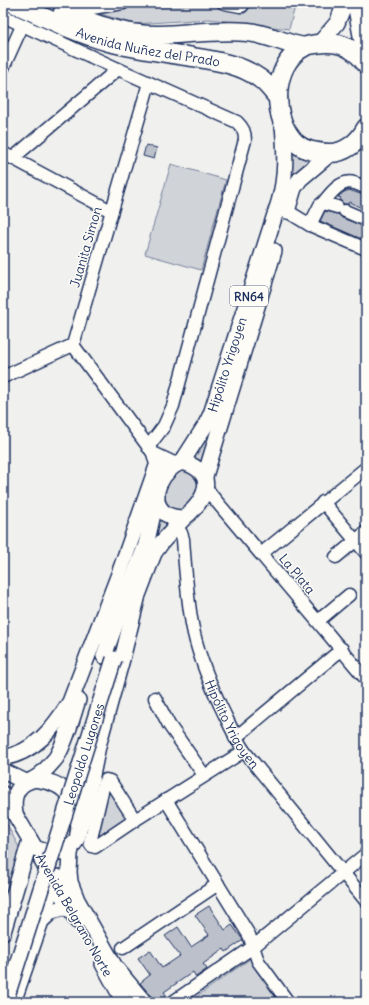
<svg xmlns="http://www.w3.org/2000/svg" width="369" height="1005" viewBox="0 0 369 1005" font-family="Delius,sans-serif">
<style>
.green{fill:#d0d3d8;stroke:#76819b}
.building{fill:#bbc0ca;stroke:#1b2f5e}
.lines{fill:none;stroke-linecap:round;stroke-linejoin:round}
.minor-casing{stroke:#1b2f5e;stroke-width:15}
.major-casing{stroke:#1b2f5e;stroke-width:18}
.highway-casing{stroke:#1b2f5e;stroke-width:21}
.minor{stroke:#fdfcf7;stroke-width:12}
.major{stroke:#fdfcf7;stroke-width:15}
.highway{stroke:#fdfcf7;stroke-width:18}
.major-bridge-casing{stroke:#1b2f5e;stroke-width:18;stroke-linecap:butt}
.major-bridge{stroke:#fdfcf7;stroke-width:15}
.labels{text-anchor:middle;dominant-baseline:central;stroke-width:3;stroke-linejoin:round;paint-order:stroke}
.shield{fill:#fdfcf7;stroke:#5f6c8c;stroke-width:1}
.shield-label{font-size:12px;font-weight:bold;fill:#1b2f5e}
.street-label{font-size:13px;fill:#1b2f5e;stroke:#fdfcf7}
</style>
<rect width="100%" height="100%" fill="#f0f0ee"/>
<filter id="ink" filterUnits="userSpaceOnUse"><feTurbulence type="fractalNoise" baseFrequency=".025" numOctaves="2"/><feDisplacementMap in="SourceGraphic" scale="8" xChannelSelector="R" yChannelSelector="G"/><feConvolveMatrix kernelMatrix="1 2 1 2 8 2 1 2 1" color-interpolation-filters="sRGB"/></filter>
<g filter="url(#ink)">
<path class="green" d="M66,3H296L289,29L209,19L135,24L72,6Z
M291,145L315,156L289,186Z
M171,164L226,180L201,270L145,254Z
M217,416L202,462L193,457Z
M181,469L196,474L199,485L197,498L181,511L171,510L165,504L164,495L167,480Z
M158,514L171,523L156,539L152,538Z
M107,787L128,817L95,842Z
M3,817L22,853L3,909Z
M250,959L280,1002H189Z"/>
<path class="building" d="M146,145L157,148L154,159L143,156Z
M349,190L366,196V210L349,202L348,204H344L340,200L341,198L338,197L344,192Z
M325,211L338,214L342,218L366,227V241L320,221Z
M209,906L225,930L232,925L243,940L226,952L224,949L203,964L207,969L196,977L193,972L164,992L167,996L159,1002H153L151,996L140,983L150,975L138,958L150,950L162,968L180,956L165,936L178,927L191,947L209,935L195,915Z"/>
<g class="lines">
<g class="minor-casing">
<g id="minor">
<path d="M224,3L240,6H242L244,3"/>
<path d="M67,12L123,3"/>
<path d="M3,16L118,69L237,122C243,128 245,132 245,140L173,406L164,426L148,447"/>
<path d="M3,68L22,26"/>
<path d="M3,153L111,211"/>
<path d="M13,158L118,69"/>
<path d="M323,203C330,194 341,179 354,183C358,184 362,186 366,188"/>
<path d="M287,211L310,225L320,205L323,203L337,207"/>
<path d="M345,211L366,220"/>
<path d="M310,225L366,249"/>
<path d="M73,345L153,453"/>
<path d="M3,377L73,345L149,83"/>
<path d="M155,461L153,453L176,464"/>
<path d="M206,487L212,496L366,679"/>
<path d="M323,502L366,553"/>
<path id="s1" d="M172,520L181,533L183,539C185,567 187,596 192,624C197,652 208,679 220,705C228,721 234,736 244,751L366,901"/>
<path d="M261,554L366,468"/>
<path d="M336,557L366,532"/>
<path d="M318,621L349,595"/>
<path d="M155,698L169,725L204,775"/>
<path d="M235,738L342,649"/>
<path d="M106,780L110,781L135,820L95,847L92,846L90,843L104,783Z"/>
<path d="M166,800L249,935L258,961L288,1002"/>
<path d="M135,820L244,751"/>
<path d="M123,948L218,884"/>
<path d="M173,1002L253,947L366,854"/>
</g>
</g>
<g class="major-casing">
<g id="major">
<path d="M355,3L366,63"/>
<path d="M319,44L337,23L345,3"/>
<path d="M287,211L294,188L300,179L331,153"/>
<path id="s2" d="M182,462L205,426L211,414L279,202C287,174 285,152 283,124"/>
<path d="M182,462C219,472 207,499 184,518C178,518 171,517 166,514C145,499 163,468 182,462Z"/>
<path d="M205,476L274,251"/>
<path d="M133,608L154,553L162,542L184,518"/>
<path d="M103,637L124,601"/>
<path d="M104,656L124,601L146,545L157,496"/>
<path d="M3,758C35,752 53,729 70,702L119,574L157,466"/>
<path d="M3,771L26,782"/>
<path d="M3,794L35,848C47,853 63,856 73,845C85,832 76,802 65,791C56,782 45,781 34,779"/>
<path d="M15,813C13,801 14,790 25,783C28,781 31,781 34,779C42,775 50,765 56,758C66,742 72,718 78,700"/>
<path d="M78,833L84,815L98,746L122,659L137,599"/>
<path d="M72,845L70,854L69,872L70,882L77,900L115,967L144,1002"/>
<path d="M42,861L77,921"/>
<path d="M41,921L47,901L57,877"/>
<path d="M3,932L30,840"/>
<path d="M103,964L124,1002"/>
<path d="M13,1002L41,921L52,911L63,908L70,909"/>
</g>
</g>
<g class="highway-casing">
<g id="highway">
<path id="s3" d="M13,3C44,17 76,33 109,42C137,49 165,53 193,57C216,61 240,64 259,78C267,83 272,91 278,98"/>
<path d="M63,12C94,24 126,36 160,35C189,34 219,29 248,32C268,34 285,44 304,47"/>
<path d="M366,64C356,50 342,42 325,43C318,44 310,44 304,47C271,64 271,120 296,143C305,151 316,152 328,153C344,154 359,142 366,128"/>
</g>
</g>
<use href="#minor" class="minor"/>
<use href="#major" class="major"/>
<use href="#highway" class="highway"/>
<g class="major-bridge-casing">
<g id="major-bridge">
<path id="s4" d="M5,1002L114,659"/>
</g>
</g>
<use href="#major-bridge" class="major-bridge"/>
</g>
</g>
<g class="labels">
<rect class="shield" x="230" y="286" width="38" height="20" rx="3"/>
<g class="shield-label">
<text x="249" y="296">RN64</text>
</g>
<g class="street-label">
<text stroke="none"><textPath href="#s3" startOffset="143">Avenida Nuñez del Prado</textPath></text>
<text transform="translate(86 247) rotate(-74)">Juanita Simon</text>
<text stroke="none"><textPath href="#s2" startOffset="108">Hipólito Yrigoyen</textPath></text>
<text transform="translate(297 574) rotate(50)">La Plata</text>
<text stroke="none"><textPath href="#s1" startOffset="216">Hipólito Yrigoyen</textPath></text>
<text stroke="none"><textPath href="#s4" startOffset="260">Leopoldo Lugones</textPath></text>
<text transform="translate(74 915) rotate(60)">Avenida Belgrano Norte</text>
</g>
</g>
<rect width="369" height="1005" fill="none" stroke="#fdfcf7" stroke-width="16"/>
<rect x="8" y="8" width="353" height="989" fill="none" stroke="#1b2f5e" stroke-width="1.5" filter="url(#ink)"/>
</svg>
